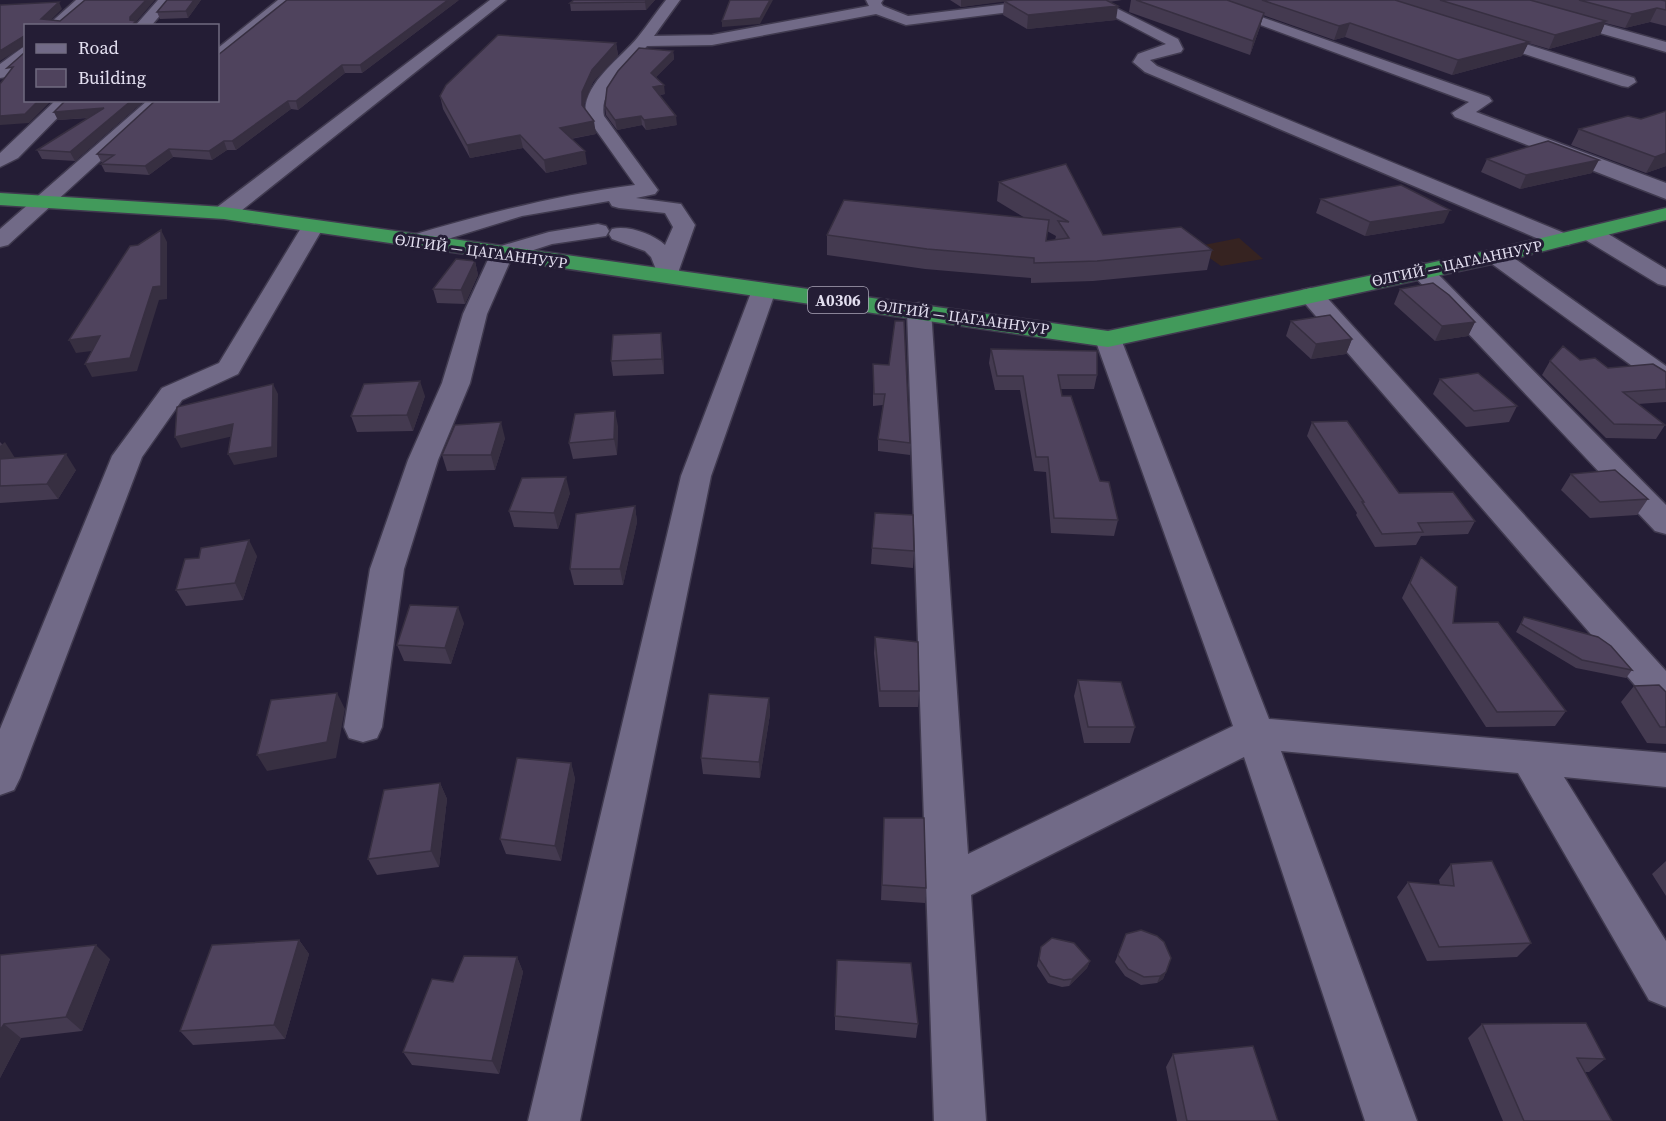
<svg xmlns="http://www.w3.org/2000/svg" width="1666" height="1121" viewBox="0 0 1666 1121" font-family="'Source Serif 4',serif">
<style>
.commercial{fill:#362321}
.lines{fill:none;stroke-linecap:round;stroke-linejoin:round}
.minor-casing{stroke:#403a4f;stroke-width:3}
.highway-casing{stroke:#403a4f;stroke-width:3}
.minor{fill:#716a87;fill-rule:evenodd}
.highway{fill:#429a5b;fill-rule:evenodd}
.wall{fill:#443a50;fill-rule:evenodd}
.shaded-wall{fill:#372f41}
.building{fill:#4f435d;stroke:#372f41;stroke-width:1.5}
.labels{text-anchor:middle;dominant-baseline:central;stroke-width:6;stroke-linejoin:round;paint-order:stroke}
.far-street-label{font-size:15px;fill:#e3dff0;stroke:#241d35}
.shield{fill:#241d35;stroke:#aaa5b8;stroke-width:1.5}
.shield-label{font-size:16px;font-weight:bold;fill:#e3dff0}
</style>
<rect width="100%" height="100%" fill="#241d35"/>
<path class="commercial" d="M1239,238L1263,259L1221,266L1194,247Z"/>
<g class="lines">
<g class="minor-casing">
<path id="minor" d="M76,0H91L63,26H47Z
M158,0H173L151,26H135Z
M278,0H294L224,58L218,60V48Z
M490,0H506L232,218H216L213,213L216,208Z
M666,0H680L654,36L712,35L869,6L866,0H883L881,3L883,6L908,16L1040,0H1055L1057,3L1050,7L906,25L876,14L712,45L647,46C631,64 598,90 604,116L658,190L655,194L636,198L681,204L695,225L679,270L681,277L677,282H661L651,257L645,251L612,239L609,234L612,229C628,225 653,234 665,245L673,227L665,213L619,208L612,206L609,201L522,216L425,246H409L406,241L409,236C485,214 556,195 635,185L586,116C580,86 620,59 638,37C648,25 656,12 666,0Z
M1082,0H1100L1178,39L1183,49L1181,52L1150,60L1157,66L1569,235L1572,240L1569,245H1553L1145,72L1133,62L1138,54L1166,44Z
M1193,0H1213L1489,97L1492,101L1476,112L1666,183V199L1455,117L1452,113L1469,102Z
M1493,0H1516L1666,42V52L1495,3Z
M1484,31L1634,78L1636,82L1628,87L1622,86L1479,39L1476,36L1479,33Z
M26,45V59L6,77L0,78V64Z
M56,100H75L18,158L0,167V153Z
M148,100H167L8,245L0,247V229Z
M312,221L320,223L323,228L238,374L182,400L142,457L20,778L14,790L0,795V729L112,456L162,388L219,363L301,228L304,223Z
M598,224L606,226L609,231L606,236L552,244L512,257L487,314L470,383L438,460L404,569L382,727L377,738L363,742L349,738L344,727L370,569L408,460L442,383L463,314L491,253L494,248L549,232Z
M1592,227L1600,229L1666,269V286L1658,284L1584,239L1581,234L1584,229Z
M1496,249L1504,251L1666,366V386L1657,384L1488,261L1485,256L1488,251Z
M1421,263L1429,265L1666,505V534L1655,531L1413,275L1409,270L1413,265Z
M764,283L772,285L776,290L711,476L580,1121H528L681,476L752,290L756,285Z
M1311,288L1320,290L1666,671V711L1653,706L1302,300L1299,295L1302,290Z
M919,303L928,305L931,310L968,854L1233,726L1095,339L1099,334L1108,331L1117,334L1121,339L1269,719L1666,753V787L1564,777L1666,941V1007L1649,1000L1518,773L1281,751L1417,1121H1365L1244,757L971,895L986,1121H934L907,310L910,305Z"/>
</g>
<g class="highway-casing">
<path id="highway" d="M0,193L224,207L1108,331L1496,249L1666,208V220L1496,263L1108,347L224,219L0,205Z"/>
</g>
<use href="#minor" class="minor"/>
<use href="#highway" class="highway"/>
</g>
<path class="wall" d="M201,0L188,18L160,19L157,12Z
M459,0L362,73H345L298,110L291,109L236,150H227L212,160L173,157L149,175L105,172L101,164L102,163L97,154Z
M574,0H655L646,10L571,11L570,3Z
M950,0H1122L1109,2L1116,20L1027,29L1003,15L1004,1L961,7Z
M1131,0H1666V26L1650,22L1625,28L1605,23L1600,35L1549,49L1528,43L1522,56L1452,75L1345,37L1334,40L1263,15L1260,27L1250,55L1129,12Z
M616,43L618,55L593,82L584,104V107L596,134L571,139L587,164L546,173L523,148L470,158L443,109L440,96Z
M673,51L674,59L656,77L665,94L660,95L677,125L646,130L642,125L617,130L606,115L605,106Z
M66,100H145L75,161L42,159L37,150L89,118L58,120L54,112Z
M1666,111V166L1646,173L1571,145L1579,129L1641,119Z
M1487,159L1592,173L1520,189L1481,172Z
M999,182L1103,235L1212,250L1207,270L1093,281L1031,283V278L925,269L827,255V235L1025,218L997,201ZM1047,231L1056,236L1055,240L1046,241Z
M1321,199L1444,223L1365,236L1316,213Z
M475,261L478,275L465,304L437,303L433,289Z
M1400,289L1475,322L1468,336L1435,341L1394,304Z
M1291,321L1352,339L1346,354L1311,359L1286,336Z
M663,348L664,374L613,376L611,361Z
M991,349L1097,375L1094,389H1061L1062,396L1118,520L1114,536L1051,533L1046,472L1034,471L1020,390H995L989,363Z
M1580,360L1608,368L1666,372V402L1638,404L1665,425L1656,439L1606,438L1542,375L1550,361Z
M873,364L910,443V455L878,451V439L883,405L873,406Z
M1440,379L1517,406L1509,422L1466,427L1433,394Z
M425,396L413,431L357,432L351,416Z
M1312,422L1399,493L1475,521L1468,534L1421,536L1416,545L1375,547L1356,515L1357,513L1307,436Z
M618,426L617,455L573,459L569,443Z
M505,438L495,470L447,471L442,455Z
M0,442L15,458L76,470L58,499L0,503Z
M1571,474L1648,499L1637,515L1590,518L1561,490Z
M570,493L558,529L514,527L509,511Z
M635,506L637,522L623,585H574L570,569Z
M872,548L914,551L913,568L871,564Z
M257,556L243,600L186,606L176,590Z
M1421,557L1453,623L1566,711L1555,726L1486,727L1402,598Z
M1524,617L1632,670L1626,678L1576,668L1516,632Z
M464,623L451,664L404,661L397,645Z
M875,637L919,691L918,707H879L874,653Z
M1078,680L1135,727L1130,743H1084L1074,696Z
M1634,686L1666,692V744L1647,743L1621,702Z
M769,698L770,714L760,778L703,774L701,758Z
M571,763L575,779L561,861L506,854L500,839Z
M440,783L447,799L439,867L377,875L368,859Z
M884,818L926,888L925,903L881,900Z
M1666,861V896L1652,874Z
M1451,864L1531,943L1517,957L1427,961L1397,897L1408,882L1440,885L1439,880Z
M1126,934L1166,972L1163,979L1157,983L1141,985L1125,976L1115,962Z
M299,940L309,954L285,1039L193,1045L180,1031Z
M1041,947L1090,961L1087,968L1069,986L1062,987L1048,983L1037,966Z
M0,955L110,959L82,1031L21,1038L0,1078Z
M517,957L523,972L499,1074L412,1065L403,1052L453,982Z
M835,1016L918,1024L916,1038L835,1030Z
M1482,1024L1605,1059L1589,1072H1585L1612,1121H1503L1468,1038Z
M1173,1054L1278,1121H1177L1166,1067Z"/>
<path class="shaded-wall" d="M146,0H155L136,22L138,26H131L130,17Z
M194,0H201L188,18L186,11Z
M448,0H459L362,73L360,65Z
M647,0H655L646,10L645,2Z
M770,0H773L760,24L722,27V21Z
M961,0H1017L961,7Z
M59,2L62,9L45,26L41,19Z
M1118,6L1116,20L1027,29L1028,15Z
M1657,8L1650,22L1625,28L1632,14Z
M1264,13L1260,27L1250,55L1253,41Z
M1606,21L1600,35L1549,49L1555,35Z
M1350,23L1345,37L1334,40L1339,26Z
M24,36L26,45L0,61V51Z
M1529,42L1522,56L1452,75L1458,60Z
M616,43L618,55L593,82L584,104V117L582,105V92L592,70Z
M673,51L674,59L652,81L651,73Z
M342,65L345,73L298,110L296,101Z
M664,85L665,94L654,96L653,87Z
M39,100H52L29,123L0,125V116Z
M132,100H145L75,161L70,152Z
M288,101L291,109L236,150L232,141Z
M104,108L108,116L58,120L54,112Z
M641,116L642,125L617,130L615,120Z
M676,116L677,125L646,130L644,120Z
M594,121L596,134L562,140L560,128Z
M520,135L523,148L470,158L467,145Z
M224,141L227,150L212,160L209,151Z
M169,149L173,157L149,175L145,166Z
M585,151L587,164L546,173L544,160Z
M1666,153V166L1646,173L1655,157Z
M1599,160L1592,173L1520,189L1526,175Z
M1450,210L1444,223L1365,236L1370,222Z
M161,230L167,242V299L159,300L137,371L92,377L85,364L153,287Z
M475,261L478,275L465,304L461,290Z
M1475,322L1468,336L1435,341L1442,326Z
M661,333L663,348L664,374L662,359Z
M100,336L107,349L76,353L69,340Z
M1352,339L1346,354L1311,359L1316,344Z
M420,381L425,396L413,431L407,415Z
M273,384L278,394L277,457L234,465L228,454Z
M615,411L618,426L617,455L614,439Z
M501,422L505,438L495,470L491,455Z
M233,424L238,435L181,448L175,437Z
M5,442L15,458L0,471V446Z
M66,454L76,470L58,499L47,484Z
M566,477L570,493L558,529L554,513Z
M635,506L637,522L623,585L620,569Z
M249,540L257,556L243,600L235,583Z
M458,607L464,623L451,664L445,648Z
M337,693L345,709L336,758L267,771L257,755Z
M769,698L770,714L760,778L759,762Z
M571,763L575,779L561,861L555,846Z
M440,783L447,799L439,867L431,851Z
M299,940L309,954L285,1039L274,1025Z
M96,945L110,959L82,1031L66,1017Z
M517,957L523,972L499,1074L492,1061Z
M1090,961L1087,968L1069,986L1072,979Z
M1166,972L1163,979L1157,983L1160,976Z
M4,1024L21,1038L0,1078V1030Z"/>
<path class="building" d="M85,0H146L130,17V20L136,21L131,26H26V100H39L25,114L0,116V84L13,67L7,68L24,53V36L0,51V5L59,2L41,19L60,21Z
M167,0H194L186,11L157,12Z
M287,0H448L360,65H342L296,101H288L232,141H224L209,151L169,149L145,166L101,164L114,155L97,154L156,100H218V55Z
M574,0H647L645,2L570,3Z
M730,0H770L760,18L722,21Z
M1013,0H1106L1118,6L1028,15L1004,1Z
M1136,0H1227L1264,13L1253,41Z
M1262,0H1395L1529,42L1458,60L1350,23L1339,26Z
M1440,0H1530L1606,21L1555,35Z
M1579,0H1661L1666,1V10L1657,8L1632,14Z
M498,35L616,43L592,70L582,92V105L594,121L560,128L585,151L544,160L520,135L467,145L440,96L446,85Z
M639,48L673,51L651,73L664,85L653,87L676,116L644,120L641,116L615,120L605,106L607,88L618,71Z
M66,100H132L70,152L37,150L104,108L54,112Z
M1666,111V153L1655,157L1579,129L1628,116L1641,119Z
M1548,141L1599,160L1526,175L1487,159Z
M1066,164L1103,235L1181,227L1212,250L1097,261L1034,263V258L927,249L827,235L844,200L1049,220L1046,241L1069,238L1058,221L1069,222L999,182Z
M1401,185L1450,210L1370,222L1321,199Z
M161,230V286L153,287L130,358L85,364L100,336L69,340L130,246L138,245Z
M456,259L475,261L461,290L433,289Z
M1433,283L1449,295L1475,322L1442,326L1400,289Z
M1330,315L1352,339L1316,344L1291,321Z
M895,321H904L910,443L878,439L885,394H874L873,364L889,365Z
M661,333L662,359L611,361L613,335Z
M1563,346L1580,360L1595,358L1608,368L1653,364L1666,372V389L1623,392L1665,425L1614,424L1550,361Z
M991,349L1097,351V375H1058L1062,396H1071L1100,481L1109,482L1118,520L1054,518L1048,457H1036L1023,376H997Z
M1478,373L1517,406L1474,411L1440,379Z
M420,381L407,415L351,416L364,384Z
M273,384L272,447L228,454L233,424L175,437L177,407Z
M615,411L614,439L569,443L575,414Z
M1347,421L1399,493L1453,492L1475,521L1418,523L1423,532L1382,534L1362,502H1364L1312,422Z
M501,422L491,455H442L455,425Z
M66,454L47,484L0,486V459Z
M1615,470L1648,499L1600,502L1571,474Z
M566,477L554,513L509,511L522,478Z
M635,506L620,569H570L576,514Z
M875,513L913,515L914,551L872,548Z
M249,540L235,583L176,590L185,559L199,558L201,548Z
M1421,557L1457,587L1453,623L1498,622L1566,711L1497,712L1410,583Z
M410,605L458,607L445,648L397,645Z
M1524,617L1598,637L1611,646L1632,670L1582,660L1521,624Z
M875,637L918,642L919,691H880Z
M1078,680L1121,682L1135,727H1088Z
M1659,685L1666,692V727H1660L1634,686Z
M337,693L327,742L257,755L271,700Z
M709,694L769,698L759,762L701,758Z
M517,758L571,763L555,846L500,839Z
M440,783L431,851L368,859L384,790Z
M884,818H924L926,888L882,885Z
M1492,861L1531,943L1439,947L1408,882L1454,886L1451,864Z
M1141,930L1157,936L1164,942L1171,958L1166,972L1160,976L1144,977L1128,969L1118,955L1126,934Z
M1052,938L1074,943L1090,961L1072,979L1064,980L1050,976L1039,959L1041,947Z
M299,940L274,1025L180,1031L212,945Z
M96,945L66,1017L4,1024L0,1030V955Z
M464,956L517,957L492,1061L403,1052L432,979L453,982Z
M837,960L911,963L918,1024L835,1016Z
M1586,1023L1605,1059L1577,1058L1612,1121H1524L1482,1024Z
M1253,1046L1278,1121H1187L1173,1054Z"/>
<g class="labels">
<g class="far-street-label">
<text transform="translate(481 251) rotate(8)">ӨЛГИЙ — ЦАГААННУУР</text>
<text transform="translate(1457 263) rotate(-12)">ӨЛГИЙ — ЦАГААННУУР</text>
<text transform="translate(963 317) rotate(8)">ӨЛГИЙ — ЦАГААННУУР</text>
</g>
<rect class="shield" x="808" y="287" width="60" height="26" rx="4.5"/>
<g class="shield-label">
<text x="838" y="300">A0306</text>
</g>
</g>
<rect x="24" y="24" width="195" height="78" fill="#241d35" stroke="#706b80" stroke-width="1.5"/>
<rect x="36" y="44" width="30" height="9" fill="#716a87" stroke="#706b80" stroke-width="1.5"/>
<text x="78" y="54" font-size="18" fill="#e3dff0">Road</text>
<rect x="36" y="69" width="30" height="18" fill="#4f435d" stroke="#706b80" stroke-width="1.5"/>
<text x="78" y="84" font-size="18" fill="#e3dff0">Building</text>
</svg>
